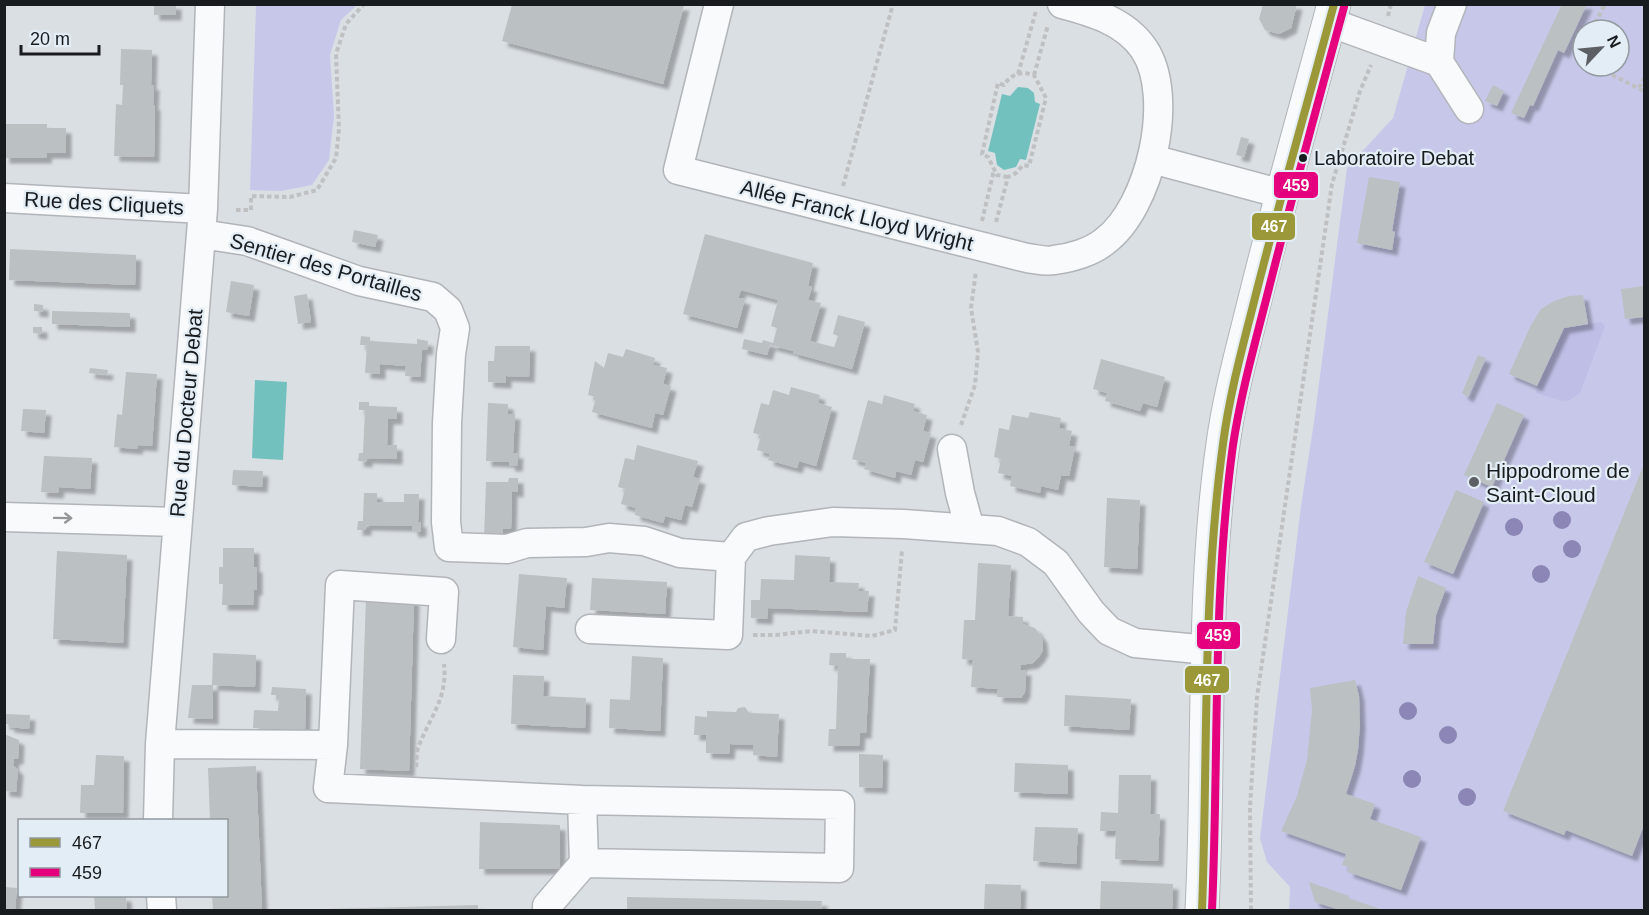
<svg xmlns="http://www.w3.org/2000/svg" width="1649" height="915" viewBox="0 0 1649 915" font-family="Arial,sans-serif">
<style>
.green{fill:#c7c8e9;fill-rule:evenodd}
.forest{fill:#bebee6}
.water{fill:#73c1bf}
.building{fill:#bbc0c2;filter:url(#shadow)}
.lines{fill:none;stroke-linecap:round;stroke-linejoin:round}
.minor-casing{stroke:#b1b5b9;stroke-width:31}
.major-casing{stroke:#b1b5b9;stroke-width:35}
.path{stroke:#bec0c2;stroke-width:4;stroke-dasharray:4.5 3;stroke-linecap:butt}
.minor{stroke:#f9fafb;stroke-width:28}
.major{stroke:#f9fafb;stroke-width:33}
.bus-1-casing{stroke:#e3edf5;stroke-width:12}
.bus-2-casing{stroke:#e3edf5;stroke-width:12}
.bus-1{stroke:#9b983a;stroke-width:8}
.bus-2{stroke:#e5007d;stroke-width:8}
.tree{fill:#8b86b5}
.oneway{stroke:#949698}
.bus-dot{fill:#181c1f;stroke:#e3edf5;stroke-width:2}
.poi-dot{fill:#5c6064;stroke:#e3edf5;stroke-width:2}
.labels{text-anchor:middle;dominant-baseline:central;stroke-width:4.5;stroke-linejoin:round;paint-order:stroke}
.bus-label{font-size:20px;fill:#181c1f;stroke:#e3edf5;text-anchor:start}
.street-label{font-size:21px;fill:#181c1f;stroke:#e3edf5}
.poi-label{font-size:21px;fill:#181c1f;stroke:#e3edf5;text-anchor:start}
.line-badge{stroke:#e3edf5;stroke-width:2}
.badge-label{font-size:16px;text-anchor:middle;font-weight:bold;fill:#fff}
</style>
<defs>
<filter id="shadow"><feDropShadow dx="5.5" dy="5.5" stdDeviation="1.5" flood-color="#0004"/></filter>
</defs>
<rect width="100%" height="100%" fill="#dadfe4"/>
<path class="green" d="M256,5H357L341,20L330,55L334,116L329,160L312,185L281,191L250,190Z
M1425,5H1644V910H1289L1290,887L1267,862L1260,838L1301,506L1314,422L1347,168L1393,118ZM1583,30H1619V66H1583Z"/>
<path class="forest" d="M1601,322L1605,326L1580,393L1570,400L1562,401L1536,393L1537,386L1564,328Z"/>
<path class="water" d="M1018,87L1028,88L1034,93L1035,102L1040,104L1026,160L1020,159L1016,167L1004,170L997,165L995,153L988,151L1002,94L1010,96Z
M255,380L287,382L283,460L252,458Z"/>
<path class="building" d="M154,4H176V15H154Z
M1263,4H1297L1291,28L1279,34L1265,30L1259,19Z
M1562,4H1587L1564,53L1558,50L1533,106L1530,105L1524,118L1511,113Z
M512,5H684L663,84L502,41Z
M121,49L152,50L151,85H154L153,105H155L154,157L114,156L116,104L122,105L123,85H120Z
M1493,85L1504,91L1497,106L1485,101Z
M4,124H47V128H66V153H47L46,158H4Z
M1241,137L1249,139L1244,157L1236,155Z
M1369,177L1400,182L1392,231L1395,232L1392,250L1357,243Z
M354,230L378,235L375,247L352,242Z
M705,234L813,263L808,286L812,287L808,300L821,303L810,341L834,347L838,336L833,334L838,315L865,322L852,369L793,353V351L770,345L767,355L742,349L744,339L762,343L763,340L773,343L777,328L771,326L778,300L741,290L738,298L745,299L737,328L683,314Z
M10,249L136,255L135,285L9,280Z
M231,281L254,285L249,316L226,312Z
M1644,286V317L1625,319L1621,289Z
M307,294L311,322L298,324L294,296Z
M1583,295L1588,324L1564,328L1537,386L1509,374L1531,325L1541,309L1554,301L1569,296Z
M34,304L43,305V312L34,311Z
M52,311L130,313V327L52,324Z
M33,327H42V334L33,333Z
M361,336L370,337V341L417,344V339L428,341L427,350L422,349L420,377L405,376L406,366L380,364V374L365,373L367,345H360Z
M495,346H530L529,377L506,376V383L488,382V361H494Z
M626,349L655,358L653,365L667,368L663,384L671,386L663,415L655,413L652,428L592,412L596,397L588,395L595,361L604,368L608,353L623,357Z
M1478,355L1486,358L1468,397L1462,393Z
M1101,359L1165,377L1157,407L1143,403L1140,411L1105,401L1107,393L1093,389Z
M90,368L108,370L107,375L89,373Z
M126,372L157,374L152,446L138,445L137,449L114,447L117,414L122,415Z
M791,387L820,395L818,403L832,407L816,466L799,461L797,468L768,460L770,454L757,450L761,435L753,433L761,403L769,405L773,390L789,395Z
M884,395L915,404L913,411L927,415L923,431L931,433L923,462L915,460L911,475L896,471L895,478L864,469L866,463L852,459L868,400L882,404Z
M359,402H369V406L397,407V419H388L387,445H397V459L367,458V462L358,461L359,453H363L365,410H359Z
M488,403L508,404V414H515L513,453H518L517,466H510L509,462L486,461Z
M1497,403L1524,415L1492,487L1464,475Z
M23,409L46,410L44,433L21,431Z
M1030,412L1061,418L1059,428L1072,431L1069,446L1075,447L1069,476L1061,475L1058,490L1041,486L1040,493L1010,486L1012,476L998,473L1001,459L994,457L999,428L1009,430L1012,415L1028,418Z
M637,445L698,461L693,477L700,479L692,507L685,505L681,520L665,516L663,523L635,515L636,508L621,504L625,489L618,487L625,458L634,460Z
M44,456L92,458L90,489L59,487L58,493L41,492Z
M1644,464V825L1632,856L1566,830L1564,835L1503,811Z
M233,470L263,471L262,487L232,485Z
M509,478H518V492L512,491L511,529H503L502,539L484,538L486,482H508Z
M1456,490L1484,502L1453,574L1424,562Z
M364,493H377V502H404V494H419L418,522H421V531L413,532L412,526L366,525V530H357L358,521H363Z
M1107,498L1140,500L1137,569L1104,567Z
M223,548H254V567H257V590H254L253,605H222L223,584H219V567H223Z
M57,551L127,555L123,643L53,639Z
M795,555L830,557L829,582L859,583L858,591H869L867,612L768,608L767,619L751,618V600H760L761,579L794,580Z
M978,563L1011,565L1008,616L1023,617V624L1035,628L1042,638L1043,650L1039,657L1033,663L1021,665L1020,670H1026L1025,692L1021,698L997,697L998,689L971,687L973,660L962,659L964,620H975Z
M519,574L567,578L564,608L546,606L543,650L513,647Z
M1418,576L1446,588L1436,615L1433,644H1403L1406,612Z
M592,578L667,582L665,614L590,610Z
M366,598L414,599L409,771L360,769Z
M213,653L256,655L255,687L212,685Z
M830,653H846V659H870L866,733H860L859,746H828L829,729H836L838,666L829,665Z
M632,656L663,658L660,731L609,728L610,699L630,700Z
M513,675L544,676L543,696L586,698L585,728L511,724Z
M1355,680L1359,696L1360,724L1358,749L1355,766L1346,794L1375,804L1370,819L1421,837L1401,890L1348,872L1349,867L1342,865L1346,854L1281,831L1297,796L1307,760L1312,710L1310,688Z
M192,685H213V719L188,718Z
M272,687L306,689L305,730L253,728L254,710L278,711L279,695H271Z
M1065,695L1131,699L1129,730L1064,726Z
M745,707L749,713L779,714L777,757L753,755V745L730,744L729,754L706,753V735H694L695,716L707,717V711L736,712L738,708Z
M4,714L30,715L29,729L9,727V724H4Z
M4,734L19,740L18,759H14L13,765L18,770L16,792L4,791Z
M859,754L883,755L882,788L859,787Z
M96,755L124,756L123,813H80L81,785H94Z
M1015,763L1068,765V794L1014,792Z
M256,766L262,910H213L212,896H226V820H210L208,768Z
M1119,775H1151L1150,814H1160L1158,861L1115,859L1116,831H1100L1101,812L1118,813Z
M480,822L560,825V869H479Z
M1035,827L1078,828L1076,864L1033,861Z
M1101,881L1173,884L1172,910H1100Z
M1309,882L1349,896L1348,898L1383,910H1340L1315,902Z
M985,884L1021,885L1020,910H984Z
M4,887L17,888L15,910H4Z
M94,896H126L127,910H95Z
M627,897L822,901L821,910H627Z
M478,905V910H326V909Z"/>
<g class="lines">
<g class="minor-casing">
<path id="minor" d="M719,4L678,170L1027,258C1036,259 1046,262 1054,260C1071,258 1092,252 1105,241C1150,208 1176,97 1144,49C1125,21 1092,12 1062,4
M1452,4L1441,33L1439,62L1469,109
M1329,22L1439,62
M1152,159L1282,194
M4,198L203,209
M201,234L247,241L359,281L433,297L448,310L455,328L451,354L447,423L446,522L449,547L507,549L527,543L586,542L609,538L644,541L680,553L731,557
M952,449L960,493L970,529
M4,517L177,522
M731,557L746,537L769,531L833,522L904,524L998,531L1028,542L1056,563L1091,612L1109,631L1135,643L1209,650
M590,629L728,635L731,557
M441,639L444,592L340,585L333,745L328,788L582,800L840,805L839,868L584,863L547,906V910
M160,744L333,745
M582,800L584,863
M158,820L160,744L203,209L210,4
M161,896L162,910"/>
</g>
<g class="major-casing">
<path id="major" d="M1202,910C1210,755 1201,598 1223,444C1230,393 1244,344 1256,295C1280,198 1308,101 1334,4"/>
</g>
<path class="path" d="M1388,16L1391,4
M1592,30L1605,4
M1600,66L1614,76L1644,91
M1018,74L1036,11
M1034,75L1048,25
M1639,88L1644,78
M843,186L893,4
M236,210H251V196L290,197L317,190L336,158L339,129L336,54L346,24L364,4
M982,221L994,170
M996,222L1008,177L1016,173L1023,165L1029,166L1046,98L1034,75C1021,71 1011,74 1004,85L998,83L982,154L988,157L997,175L1008,177
M961,425L975,385L978,352L971,308L976,271
M753,635H776L811,631L872,636L895,630L902,550
M416,767C417,761 416,754 418,748C429,718 448,699 444,664
M1251,910L1250,807L1257,697L1332,184L1360,91L1371,65"/>
<use href="#minor" class="minor"/>
<use href="#major" class="major"/>
<g class="bus-1-casing">
<path id="bus-1" d="M1202,910C1208,755 1202,598 1223,444C1230,390 1245,338 1258,286C1282,192 1309,98 1334,4"/>
</g>
<g class="bus-2-casing">
<path id="bus-2" d="M1212,910C1219,755 1212,599 1233,445C1241,393 1255,343 1268,292C1292,197 1318,102 1344,7"/>
</g>
<use href="#bus-1" class="bus-1"/>
<use href="#bus-2" class="bus-2"/>
</g>
<g class="tree">
<circle cx="1562" cy="520" r="9"/>
<circle cx="1514" cy="527" r="9"/>
<circle cx="1572" cy="549" r="9"/>
<circle cx="1541" cy="574" r="9"/>
<circle cx="1408" cy="711" r="9"/>
<circle cx="1448" cy="735" r="9"/>
<circle cx="1412" cy="779" r="9"/>
<circle cx="1467" cy="797" r="9"/>
</g>
<defs><path id="oneway-shaft" d="M-6 0H5M1.5-3L5.5 0L1.5 3" fill="none" stroke-width="1.6" stroke-linecap="round" stroke-linejoin="round" transform="scale(1.5)"/></defs>
<use class="oneway" href="#oneway-shaft" transform="translate(63 518) rotate(1)"/>
<circle class="bus-dot" cx="1303" cy="158" r="5"/>
<circle class="poi-dot" cx="1474" cy="482" r="6"/>
<g class="labels">
<g class="bus-label">
<text x="1314" y="158">Laboratoire Debat</text>
</g>
<g class="street-label">
<text transform="translate(104 203) rotate(3)">Rue des Cliquets</text>
<text transform="translate(857 215) rotate(14)">Allée Franck Lloyd Wright</text>
<text transform="translate(326 267) rotate(16)">Sentier des Portailles</text>
<text transform="translate(186 413) rotate(-85)">Rue du Docteur Debat</text>
</g>
<g class="poi-label">
<text x="1486" y="470">Hippodrome de<tspan x="1486" dy="24">Saint-Cloud</tspan></text>
</g>
</g>
<g class="line-badge">
<rect x="1273" y="171" width="46" height="28" rx="6" fill="#e5007d"/>
<rect x="1251" y="212" width="45" height="29" rx="6" fill="#9b983a"/>
<rect x="1196" y="621" width="45" height="29" rx="6" fill="#e5007d"/>
<rect x="1184" y="665" width="46" height="29" rx="6" fill="#9b983a"/>
</g>
<g class="badge-label">
<text x="1296" y="191">459</text>
<text x="1274" y="232">467</text>
<text x="1218" y="641">459</text>
<text x="1207" y="686">467</text>
</g>
<rect width="1649" height="915" fill="none" stroke="#181c1f" stroke-width="12"/>
<rect x="18" y="819" width="210" height="78" fill="#e3edf5" stroke="#92999f" stroke-width="1.5"/>
<rect x="30" y="838" width="30" height="9" fill="#9b983a" stroke="#92999f" stroke-width="1.5"/>
<text x="72" y="849" font-size="18" fill="#181c1f">467</text>
<rect x="30" y="868" width="30" height="9" fill="#e5007d" stroke="#92999f" stroke-width="1.5"/>
<text x="72" y="879" font-size="18" fill="#181c1f">459</text>
<g transform="translate(1601 48) rotate(64)"><circle r="28" fill="#e3edf5" stroke="#92999f" stroke-width="1.5"/>
<path d="M0-4.5L10 22L0 15L-10 22Z" fill="#5c6064"/>
<text y="-9" font-size="16" font-weight="bold" text-anchor="middle" fill="#181c1f">N</text>
</g>
<path d="M21 45v9h78v-9" fill="none" stroke="#181c1f" stroke-width="3"/>
<text x="30" y="45" font-size="18" fill="#181c1f" stroke="#e3edf5" stroke-width="4.5" paint-order="stroke">20 m</text>
</svg>
